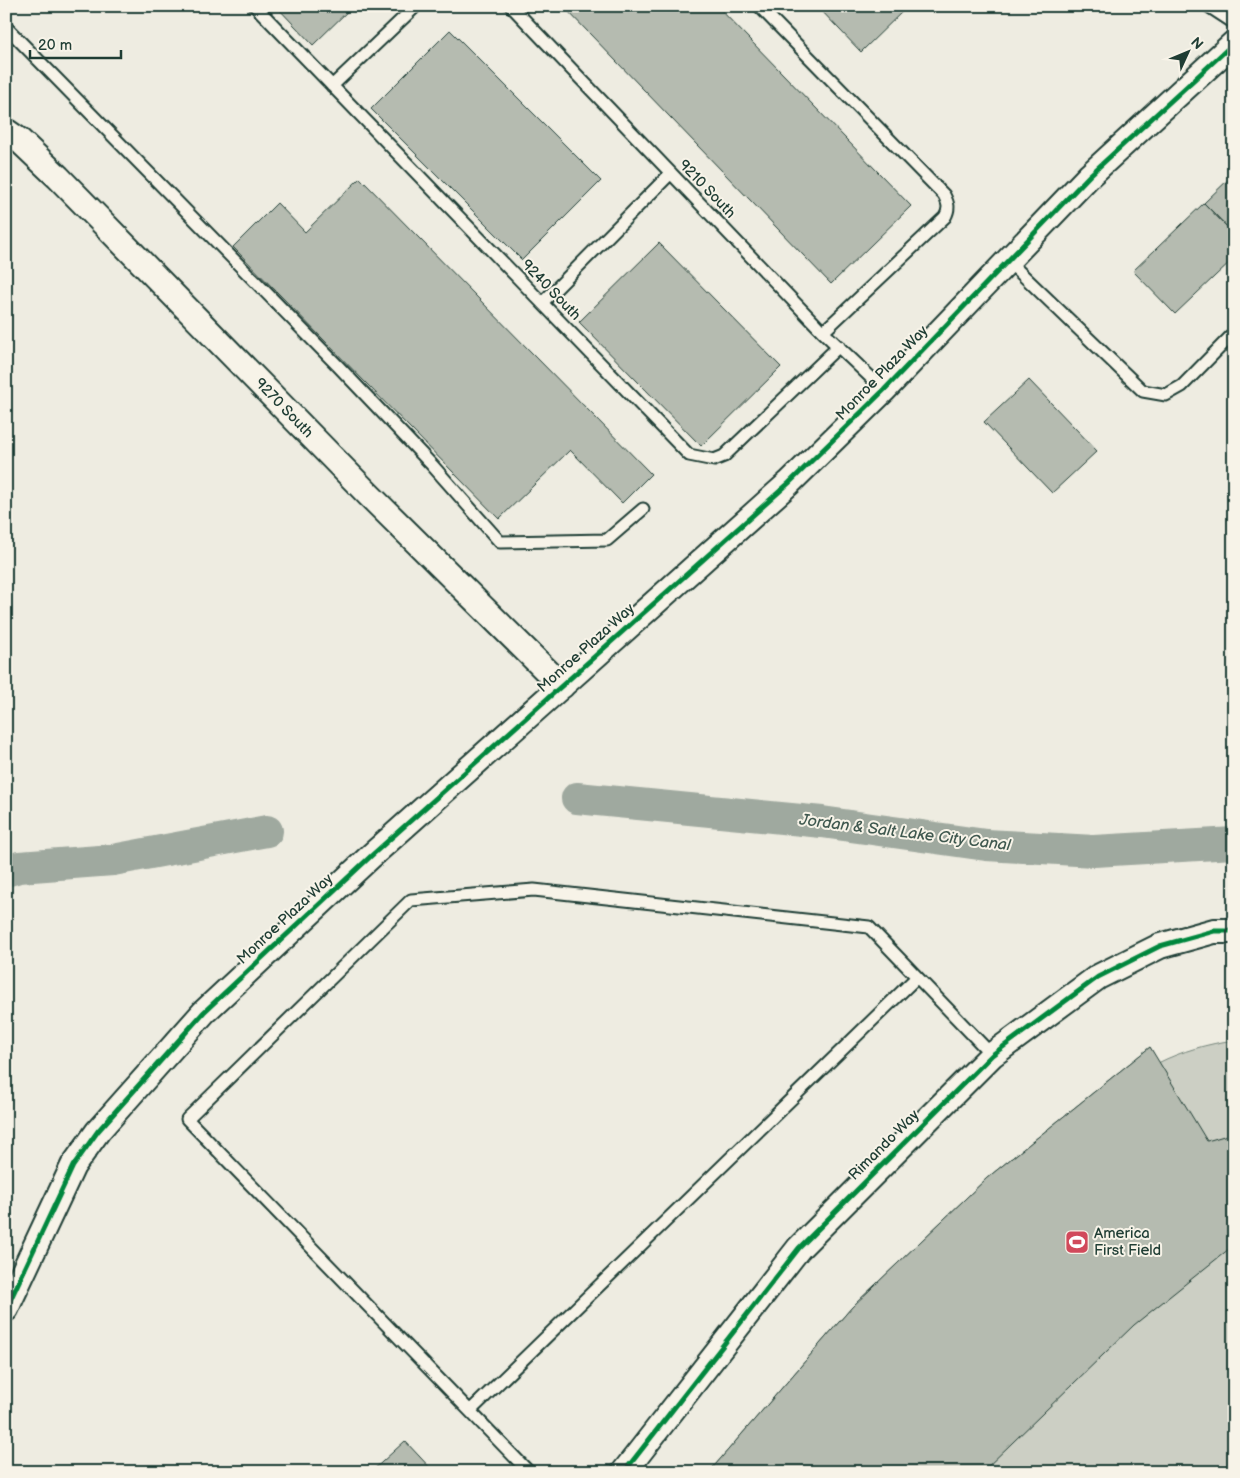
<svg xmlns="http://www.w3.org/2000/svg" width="1240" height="1478" viewBox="0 0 1240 1478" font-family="'Balsamiq Sans',sans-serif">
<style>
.green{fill:#cccfc4;stroke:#76867c}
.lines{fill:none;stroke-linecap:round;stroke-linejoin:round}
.canal{stroke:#9fa99f;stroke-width:32}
.building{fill:#b5bbb0;stroke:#1f3d34}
.service-casing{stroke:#1f3d34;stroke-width:15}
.minor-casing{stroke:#1f3d34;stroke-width:28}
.service{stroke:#f7f3e8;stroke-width:11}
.minor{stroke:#f7f3e8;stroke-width:24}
.cycleway-casing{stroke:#f7f3e8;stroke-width:8}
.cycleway{stroke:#00873e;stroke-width:5}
.labels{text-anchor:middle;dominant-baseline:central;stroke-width:4;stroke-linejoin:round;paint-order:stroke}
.street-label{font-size:15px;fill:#1f3d34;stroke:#f7f3e8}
.poi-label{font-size:15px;fill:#1f3d34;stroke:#f7f3e8;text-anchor:start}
.water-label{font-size:16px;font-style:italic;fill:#3f584f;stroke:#f7f3e8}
</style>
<rect width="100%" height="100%" fill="#eeece1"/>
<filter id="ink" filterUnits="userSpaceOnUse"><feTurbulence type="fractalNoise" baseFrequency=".02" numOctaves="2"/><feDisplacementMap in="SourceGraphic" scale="10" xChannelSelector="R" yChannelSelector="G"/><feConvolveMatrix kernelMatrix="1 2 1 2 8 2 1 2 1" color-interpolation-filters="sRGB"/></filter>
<g filter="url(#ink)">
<path class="green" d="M1234,1040V1472H709L852,1307L987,1178L1150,1047L1158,1063C1182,1051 1207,1044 1234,1040Z"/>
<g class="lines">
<path class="canal" d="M577,798L822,822L986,845L1094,851L1234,843
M6,871L19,867L113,860L267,831"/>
</g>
<path class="building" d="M276,6H353L313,45Z
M563,6H717L911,206L831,284Z
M817,6H908L861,52Z
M450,30L601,181L522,260L371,109Z
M1234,174V234L1204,203Z
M360,178L651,474L622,503L570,450L499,519L233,247L277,203L305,232Z
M1204,203L1234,234V258L1175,314L1133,271Z
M659,243L781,367L701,446L579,322Z
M1029,380L1097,451L1052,493L984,422Z
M1150,1047L1207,1141L1234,1133V1245L1134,1325L982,1472H709L852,1307L987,1178Z
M405,1441L434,1472H371Z"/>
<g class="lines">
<g class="service-casing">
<path id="service" d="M255,6L689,455L714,460L724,456L839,346
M511,6L823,332L884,390
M759,6L944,195C948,203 950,208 945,217L823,332
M1208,6L1234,23
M6,27L339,367L432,465L500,542L607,540L643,509
M332,86L416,6
M1007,260L1143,391L1166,395L1182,386L1234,333
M542,303L671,173
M470,1411L917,977
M529,1472L187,1119L411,900L534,890L869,927L992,1055"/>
</g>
<g class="minor-casing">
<path id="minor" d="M6,131L19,140L58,177L369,495L562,686
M6,1309L73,1166L98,1131L204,1012L371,856L789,483L884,390L1090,175L1234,43
M624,1472L799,1248L992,1055L1098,977L1160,946L1214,931H1234"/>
</g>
<use href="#service" class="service"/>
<use href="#minor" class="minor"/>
<g class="cycleway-casing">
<path id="cycleway" d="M6,1309L73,1166L98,1131L204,1012L371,856L789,483L884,390L1090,175L1234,43
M624,1472L799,1248L992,1055L1098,977L1160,946L1214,931H1234"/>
</g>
<use href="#cycleway" class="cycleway"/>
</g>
</g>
<defs>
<g id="stadium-square" transform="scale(1.25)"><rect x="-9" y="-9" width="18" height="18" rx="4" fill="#d1495b" stroke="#f7f3e8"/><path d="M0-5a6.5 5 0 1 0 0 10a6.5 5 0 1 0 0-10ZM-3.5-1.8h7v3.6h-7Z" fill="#fff"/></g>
</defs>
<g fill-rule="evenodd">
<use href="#stadium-square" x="1077" y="1242"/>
</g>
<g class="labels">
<g class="street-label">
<text transform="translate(707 189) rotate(46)">9210 South</text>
<text transform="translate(551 290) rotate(46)">9240 South</text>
<text transform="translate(882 373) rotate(-46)">Monroe Plaza Way</text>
<text transform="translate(284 408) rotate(46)">9270 South</text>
<text transform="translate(586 648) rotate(-42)">Monroe Plaza Way</text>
<text transform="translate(285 919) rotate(-43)">Monroe Plaza Way</text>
<text transform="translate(884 1145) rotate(-45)">Rimando Way</text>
</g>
<g class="poi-label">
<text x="1094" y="1233">America<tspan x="1094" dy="17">First Field</tspan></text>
</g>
<g class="water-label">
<text transform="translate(905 833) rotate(7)">Jordan &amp; Salt Lake City Canal</text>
</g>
</g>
<rect width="1240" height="1478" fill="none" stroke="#f7f3e8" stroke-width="25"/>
<rect x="12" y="12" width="1215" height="1453" fill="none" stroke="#1f3d34" stroke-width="2" filter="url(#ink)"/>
<g transform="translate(1188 52) rotate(46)" stroke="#f7f3e8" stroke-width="4" paint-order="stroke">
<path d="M0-4L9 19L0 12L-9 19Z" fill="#1f3d34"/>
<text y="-8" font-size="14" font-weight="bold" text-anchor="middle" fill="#1f3d34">N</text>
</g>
<path d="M30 50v8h91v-8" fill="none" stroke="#1f3d34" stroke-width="2.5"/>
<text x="38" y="50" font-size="15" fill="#1f3d34" stroke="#f7f3e8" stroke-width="4" paint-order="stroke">20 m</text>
</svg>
